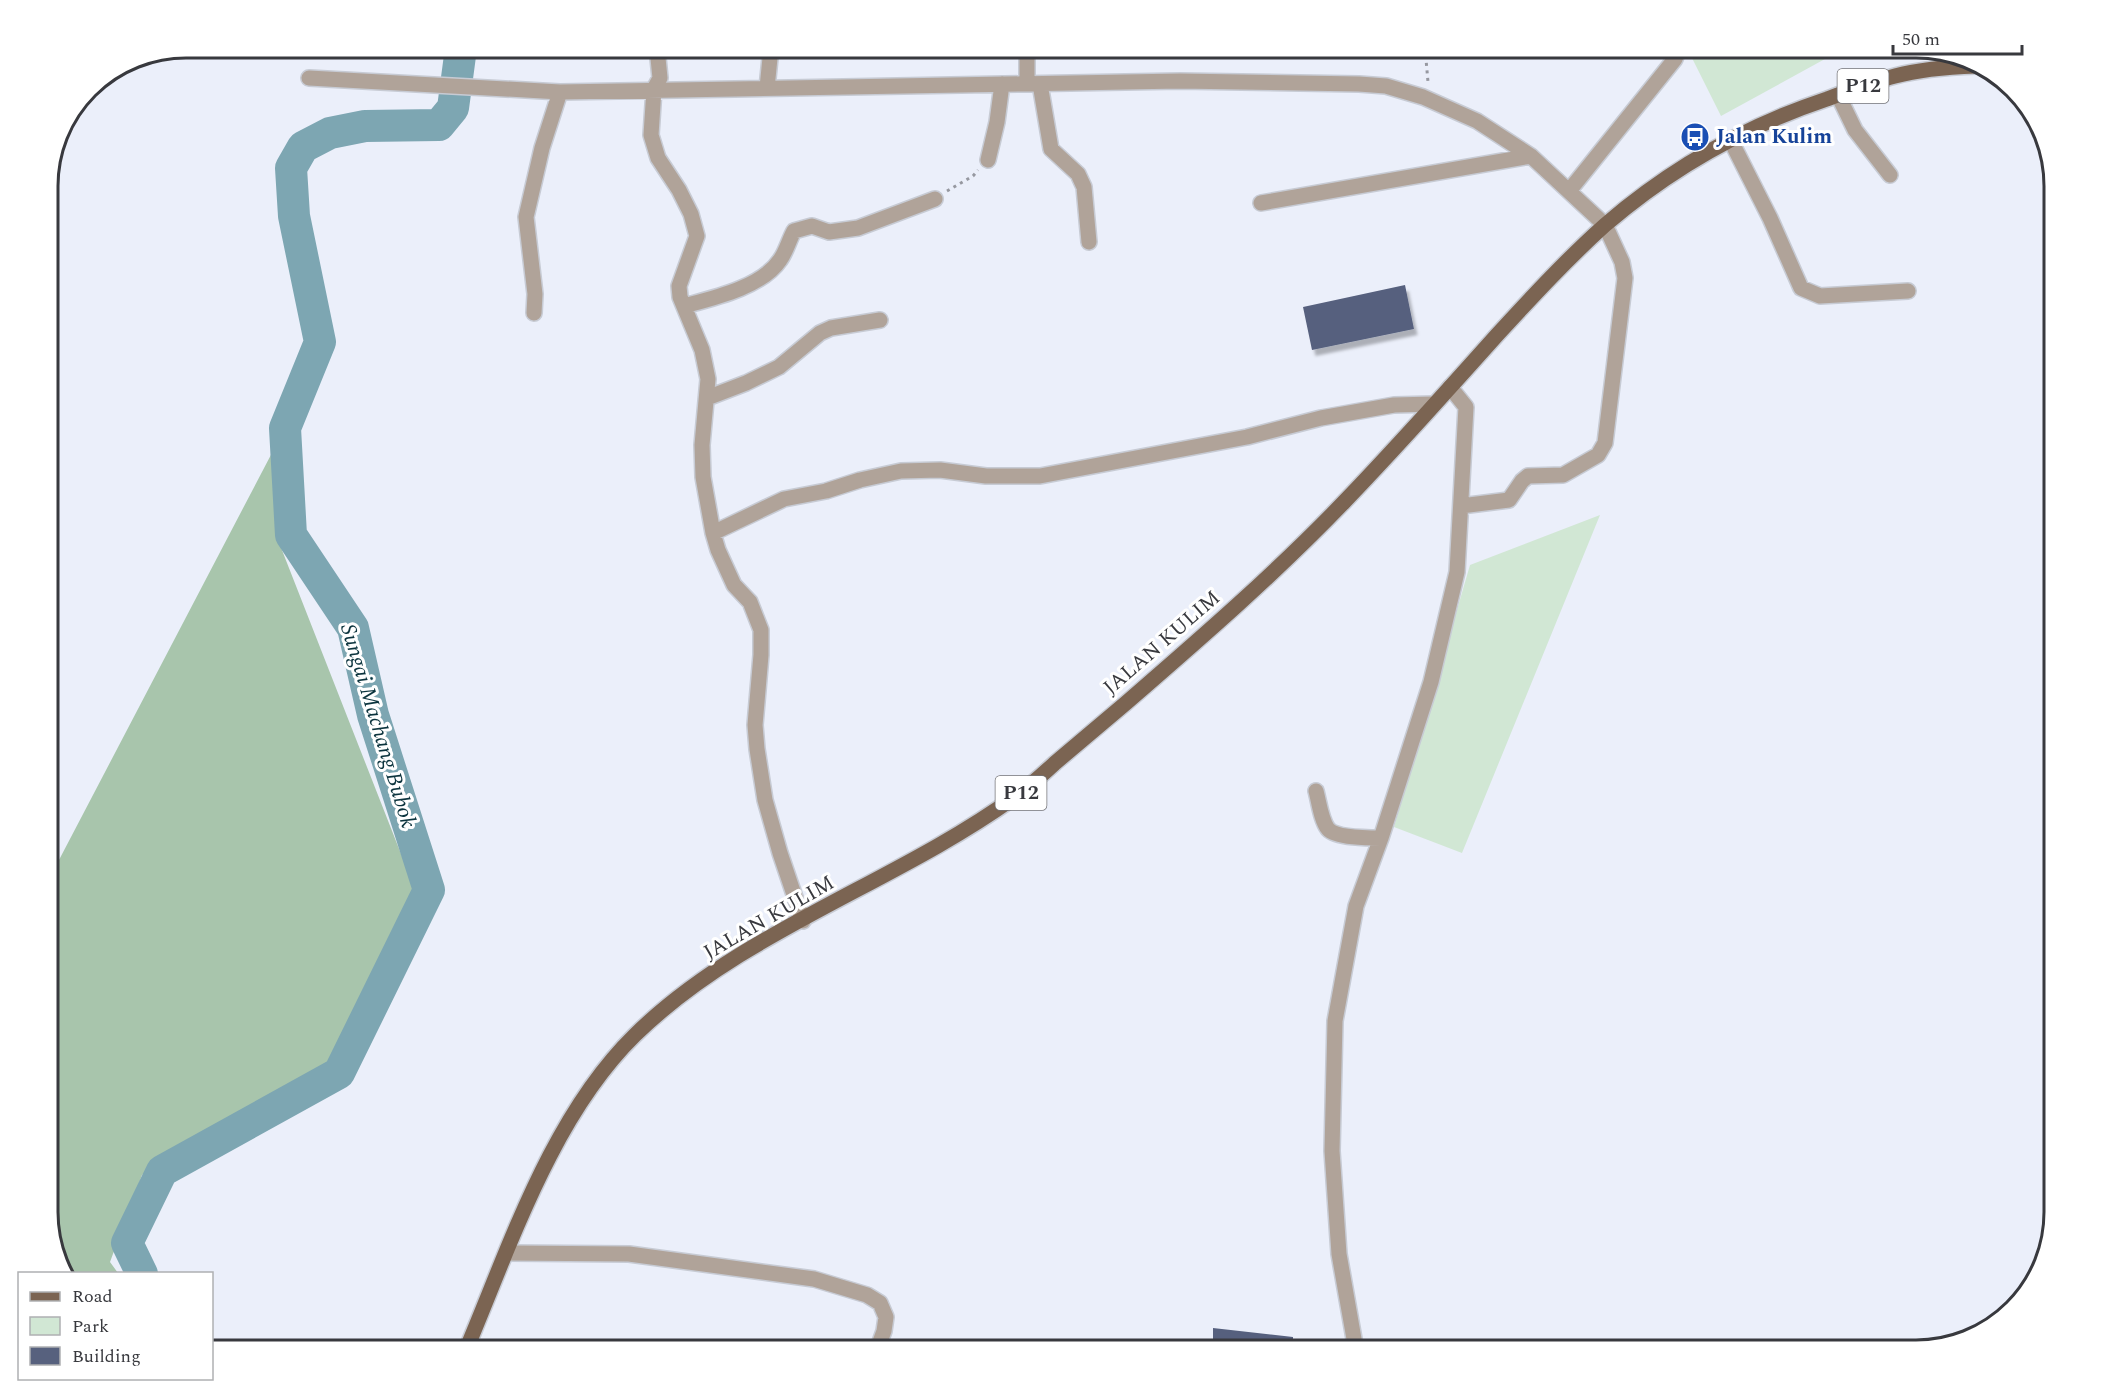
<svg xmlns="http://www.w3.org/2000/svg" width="2103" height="1398" viewBox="0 0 2103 1398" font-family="Spectral,serif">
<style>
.green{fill:#d1e7d4}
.forest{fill:#a8c5ac}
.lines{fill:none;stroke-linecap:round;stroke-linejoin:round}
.river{stroke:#7da6b2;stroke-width:32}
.building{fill:#57617e;filter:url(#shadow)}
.minor-casing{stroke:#c7cbd4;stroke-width:18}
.major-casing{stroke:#c7cbd4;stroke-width:18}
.path{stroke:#9698a0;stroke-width:3;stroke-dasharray:3 4.5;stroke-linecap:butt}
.minor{stroke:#b0a399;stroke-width:15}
.major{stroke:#7b6452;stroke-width:15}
.labels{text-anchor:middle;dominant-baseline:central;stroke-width:6;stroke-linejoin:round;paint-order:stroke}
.shield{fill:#fff;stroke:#747478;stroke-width:1.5}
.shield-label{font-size:20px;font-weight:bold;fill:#38393e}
.transit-label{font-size:21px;font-weight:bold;fill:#164399;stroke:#fff;text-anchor:start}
.street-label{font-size:21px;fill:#38393e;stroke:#fff}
.water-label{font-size:22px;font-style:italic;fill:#0c343e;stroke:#fff}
.rim{fill:none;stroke:#38393e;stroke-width:3}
</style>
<defs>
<filter id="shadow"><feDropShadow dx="3.5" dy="6" stdDeviation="1.5" flood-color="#0004"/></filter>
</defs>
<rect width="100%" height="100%" fill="#ebeffa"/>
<path class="green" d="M1687,48H1845L1721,116Z
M1600,515L1462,853L1394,827L1470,565Z"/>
<path class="forest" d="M285,428L278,540L414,887L330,1063L142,1175L110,1262L118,1273H64L48,1220V881Z"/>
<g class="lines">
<path class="river" d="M142,1274L127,1243L162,1171L339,1073L429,890L373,715L353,628L291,535L285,428L320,342L294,216L291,168L303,147L330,133L365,126L439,125L453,108L461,48"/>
</g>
<path class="building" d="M1405,285L1414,329L1312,350L1303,307Z
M1213,1328L1293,1337V1350H1213Z"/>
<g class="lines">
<g class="minor-casing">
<path id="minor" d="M657,48L660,78L654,89L651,135L658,158L679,190L691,214L697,236L679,286L680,297L702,350L708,379L702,445L703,477L713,533L718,550L734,585L750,602L761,630V655L755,725L757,749L765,800L780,853L803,921
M309,78L560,92L1180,81L1359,84L1386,86L1423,97L1477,121L1531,156L1605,225L1622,262L1625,278L1605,443L1598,455L1563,475L1528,476L1522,481L1509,500L1461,506
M1027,84V48
M1040,84L1051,149L1078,174L1084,187L1089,242
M767,88L771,48
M1838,95L1855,130L1890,175
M1730,139L1770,218L1801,288L1820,296L1908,291
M988,160L997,122L1002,84
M1569,191L1675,59L1679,48
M1261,203L1531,156
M684,306C714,298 762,287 780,260C786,252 789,240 794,231L812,226L829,232L858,228L935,199
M534,313L535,294L526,217L542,148L560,92
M707,398L746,383L779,367L820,333L831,328L880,320
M713,533L784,499L826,491L860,480L901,471L940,470L986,476H1040L1247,437L1321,418L1394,405L1434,404
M1316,791C1319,802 1321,820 1328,829C1336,838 1369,838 1381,838
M506,1253L629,1254L814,1279L867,1295L880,1303L886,1317L884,1331L877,1350
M1356,1350L1339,1254L1332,1151L1335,1021L1356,906L1381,838L1431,682L1457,572L1466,407L1450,387"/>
</g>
<g class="major-casing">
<path id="major" d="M466,1350C510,1246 552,1116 635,1035C741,931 896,883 1016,796C1030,786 1043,774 1055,763C1079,743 1102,723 1126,703C1201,638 1276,573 1345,501C1397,447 1447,391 1497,335C1532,297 1567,259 1605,225C1670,169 1746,126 1827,99C1849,91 1872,82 1895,76C1921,69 1949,67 1976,66"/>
</g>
<path class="path" d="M1425,48L1428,82
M947,191L973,176L978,170"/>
<use href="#minor" class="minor"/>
<use href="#major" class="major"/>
</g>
<defs>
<g id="bus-disc" transform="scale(1.5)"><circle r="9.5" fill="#1a4fb4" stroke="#fff"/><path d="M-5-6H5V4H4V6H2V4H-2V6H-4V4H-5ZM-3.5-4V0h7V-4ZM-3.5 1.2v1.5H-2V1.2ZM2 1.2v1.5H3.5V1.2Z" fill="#fff"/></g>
</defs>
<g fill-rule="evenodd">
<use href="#bus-disc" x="1695" y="137"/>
</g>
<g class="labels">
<g class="shield">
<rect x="1837.5" y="69" width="51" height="34" rx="4.5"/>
<rect x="995.5" y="776" width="51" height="34" rx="4.5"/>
</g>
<g class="shield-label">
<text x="1863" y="86">P12</text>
<text x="1021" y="793">P12</text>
</g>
<g class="transit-label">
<text x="1716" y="137">Jalan Kulim</text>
</g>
<g class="street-label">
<text transform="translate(1162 643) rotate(-41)">JALAN KULIM</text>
<text transform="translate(769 918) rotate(-30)">JALAN KULIM</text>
</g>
<g class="water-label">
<text transform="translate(378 726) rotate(73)">Sungai Machang Bubok</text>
</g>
</g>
<path d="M0 0H2103V1398H0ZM186 58H1916A128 128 0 0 1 2044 186V1212A128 128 0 0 1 1916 1340H186A128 128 0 0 1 58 1212V186A128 128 0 0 1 186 58Z" fill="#fff" fill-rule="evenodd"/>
<path class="rim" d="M186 58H1916A128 128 0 0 1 2044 186V1212A128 128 0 0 1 1916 1340H186A128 128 0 0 1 58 1212V186A128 128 0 0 1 186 58Z"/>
<rect x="18" y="1272" width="195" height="108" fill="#ffffff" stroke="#afb0b2" stroke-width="1.5"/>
<rect x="30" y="1292" width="30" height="9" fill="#7b6452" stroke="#afb0b2" stroke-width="1.5"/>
<text x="72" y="1302" font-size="18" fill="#38393e">Road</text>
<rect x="30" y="1317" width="30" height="18" fill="#d1e7d4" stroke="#afb0b2" stroke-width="1.5"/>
<text x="72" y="1332" font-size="18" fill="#38393e">Park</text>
<rect x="30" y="1347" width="30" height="18" fill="#57617e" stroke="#afb0b2" stroke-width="1.5"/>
<text x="72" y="1362" font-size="18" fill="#38393e">Building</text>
<path d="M1893 45v9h129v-9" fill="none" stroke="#38393e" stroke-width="3"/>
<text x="1902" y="45" font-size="18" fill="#38393e" stroke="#ffffff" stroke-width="4.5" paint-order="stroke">50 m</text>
</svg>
